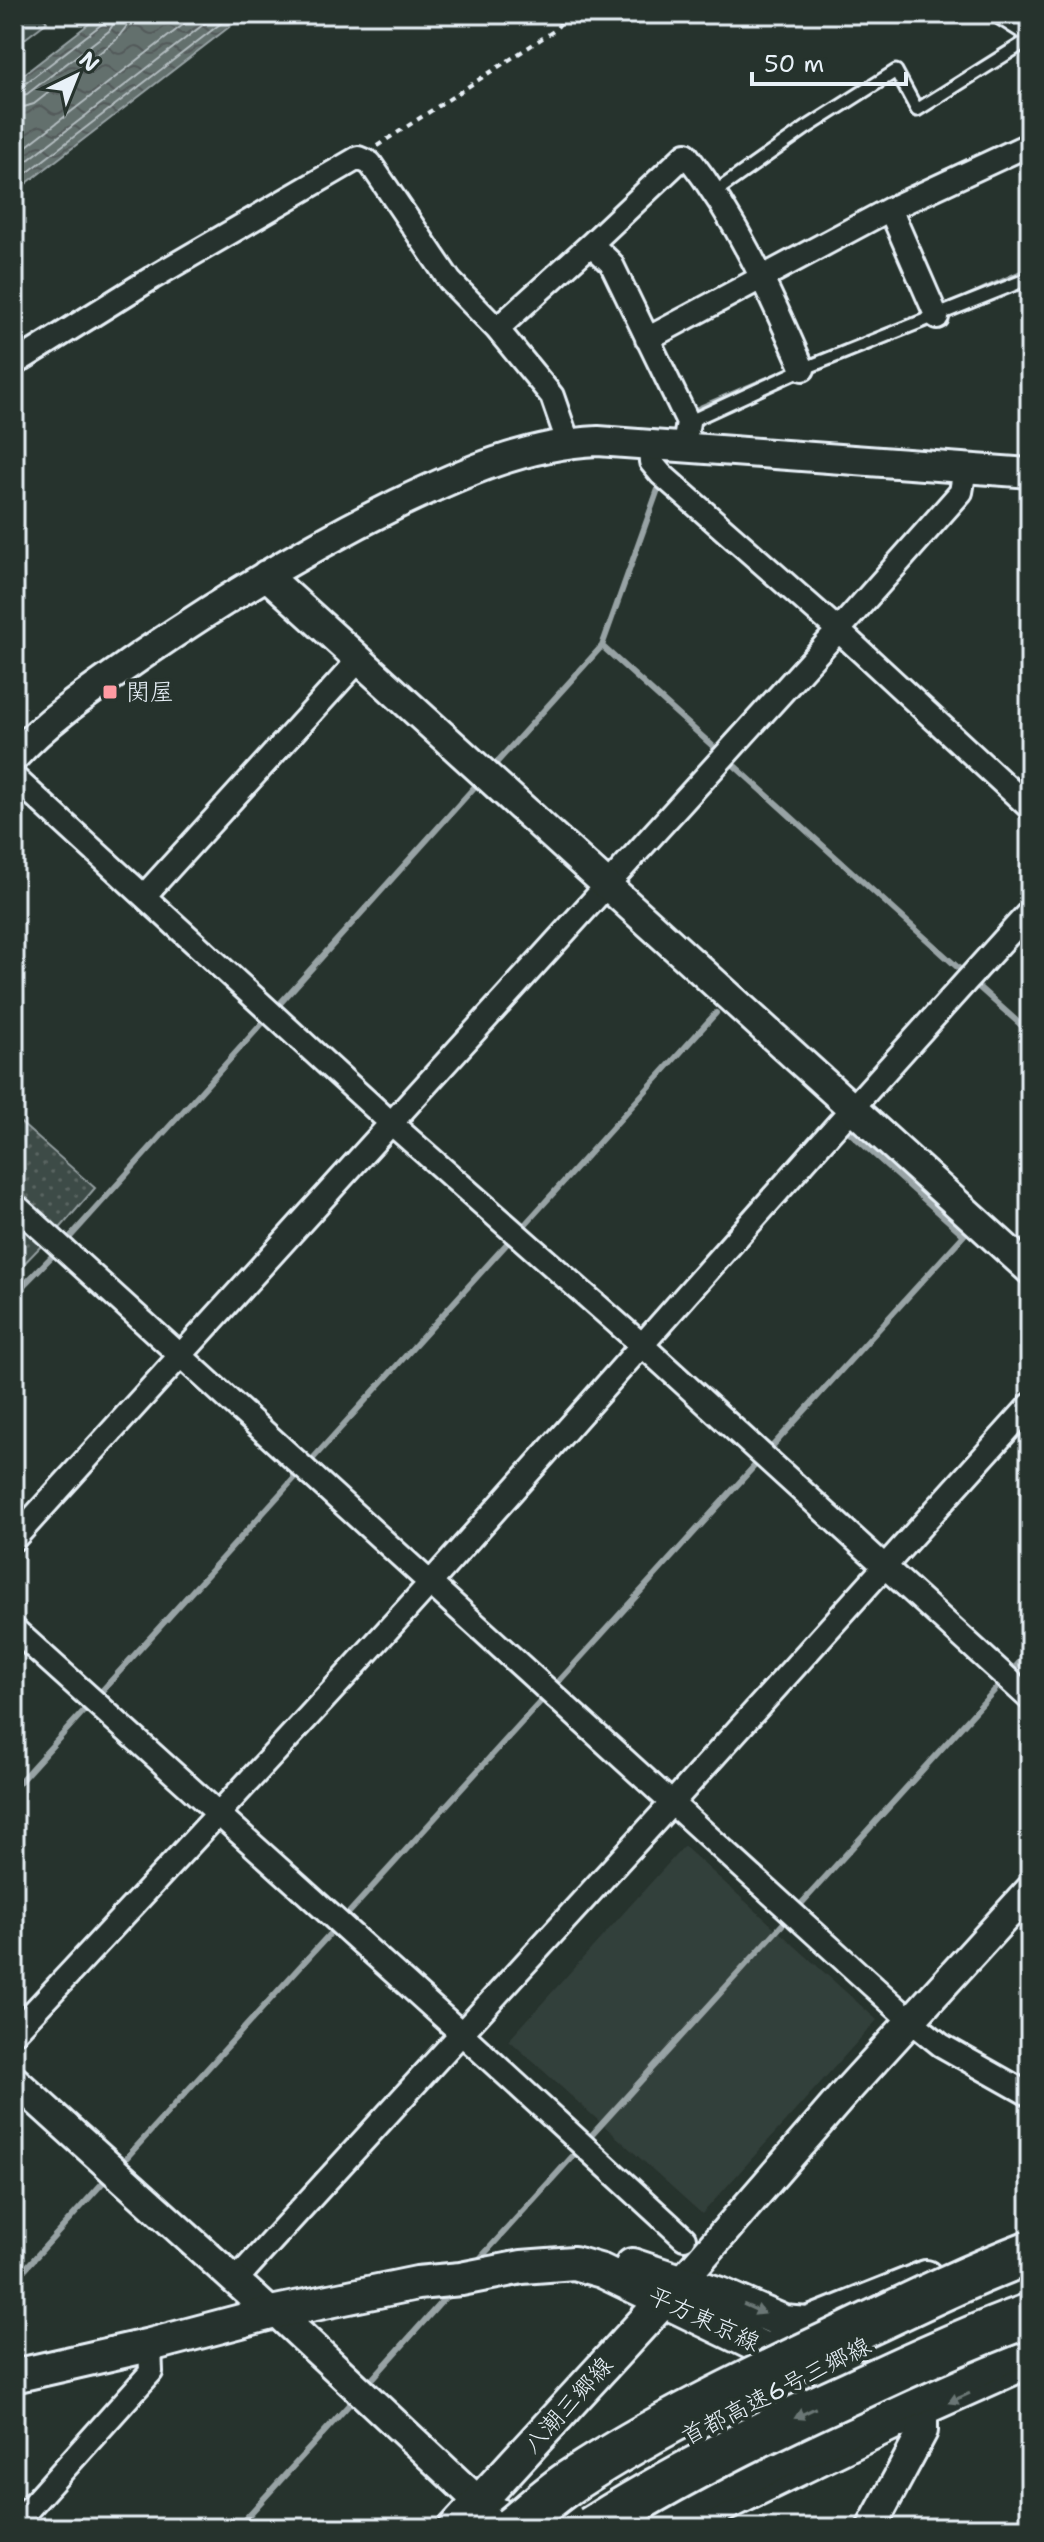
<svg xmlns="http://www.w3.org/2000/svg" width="1044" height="2542" viewBox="0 0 1044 2542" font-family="'Shantell Sans','Klee One',sans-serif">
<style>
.built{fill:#333f3a}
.grass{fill:#3e4b47;stroke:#939ea0;stroke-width:2}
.park{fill:url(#park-dots);stroke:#939ea0;stroke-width:2}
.water{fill:url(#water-waves);stroke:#98a3a5;stroke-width:2}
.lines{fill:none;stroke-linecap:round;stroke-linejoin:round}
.shore{stroke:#b3bdc0;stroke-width:2}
.stream{stroke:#98a3a5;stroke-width:6}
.service-casing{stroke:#e8f1f8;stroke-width:17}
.minor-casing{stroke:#e8f1f8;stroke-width:28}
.tertiary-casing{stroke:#e8f1f8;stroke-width:34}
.secondary-casing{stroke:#e8f1f8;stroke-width:38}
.motorway-casing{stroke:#e8f1f8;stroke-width:48}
.path{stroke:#e8f1f8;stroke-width:4;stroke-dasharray:6 6;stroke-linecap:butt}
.service{stroke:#26332d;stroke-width:11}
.minor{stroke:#26332d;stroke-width:22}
.tertiary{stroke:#26332d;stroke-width:28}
.secondary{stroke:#26332d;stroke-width:32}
.motorway{stroke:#26332d;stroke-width:42}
.motorway-bridge-casing{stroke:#e8f1f8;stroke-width:48;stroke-linecap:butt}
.motorway-bridge{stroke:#26332d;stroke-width:42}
.oneway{fill:#6a7674}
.poi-dot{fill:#ff9aa2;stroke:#26332d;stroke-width:3}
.labels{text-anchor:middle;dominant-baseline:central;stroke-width:8;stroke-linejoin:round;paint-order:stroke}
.poi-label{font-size:24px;fill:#e8f1f8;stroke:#26332d;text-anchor:start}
.street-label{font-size:24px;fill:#e8f1f8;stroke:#26332d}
</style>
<defs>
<pattern id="park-dots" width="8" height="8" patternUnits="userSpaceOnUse" patternTransform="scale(2)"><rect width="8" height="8" fill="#3e4b47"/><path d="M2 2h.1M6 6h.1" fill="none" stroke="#5a6562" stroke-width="1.8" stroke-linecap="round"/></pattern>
<pattern id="water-waves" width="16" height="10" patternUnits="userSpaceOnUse" patternTransform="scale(2)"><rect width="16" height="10" fill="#636f6d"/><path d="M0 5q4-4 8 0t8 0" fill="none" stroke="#535a5a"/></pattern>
</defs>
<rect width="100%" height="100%" fill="#26332d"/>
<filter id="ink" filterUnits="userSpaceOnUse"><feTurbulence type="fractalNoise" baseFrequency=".0125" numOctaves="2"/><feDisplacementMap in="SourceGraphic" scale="16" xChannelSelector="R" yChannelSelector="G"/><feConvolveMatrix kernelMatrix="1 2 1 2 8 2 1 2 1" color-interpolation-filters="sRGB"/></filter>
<g filter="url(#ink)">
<path class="built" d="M684,1846L877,2020L702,2214L509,2040Z"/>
<path class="grass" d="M14,14H41L47,22L14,47Z"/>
<path class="park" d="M14,1117L95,1188L56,1233L14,1194Z
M14,1216L44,1243L14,1274Z"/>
<path class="water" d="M98,14H246L14,193V82L99,16Z"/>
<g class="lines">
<path class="shore" d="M14,87L22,86L102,24L105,14
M14,97L27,94L109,31L114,23L116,14
M14,110L34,104L116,40L126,27L128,14
M14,156L197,14
M14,171L217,14
M14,183L233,14"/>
<path class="stream" d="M968,297L1030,269
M690,416L693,411L828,353
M661,481L602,646L965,974
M489,771L602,646
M973,982L1030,1033
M275,1009L479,782
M520,1230L716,1013
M14,1295L62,1246L268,1017
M308,1464L512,1238
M1009,1674L1030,1651
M14,1788L300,1472
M119,2166L964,1235L846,1129
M475,2264L1002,1682
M14,2281L108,2177
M366,2386L452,2290
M237,2528L356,2397"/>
<g class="service-casing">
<path id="service" d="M715,192L806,128L896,71L917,110L1030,39
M688,422L803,369L1030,278"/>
</g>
<g class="minor-casing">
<path id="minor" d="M1003,14L1030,31
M890,209L937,317
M591,244L686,154C739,222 769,291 803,369
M497,329L591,244L611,263L688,422L684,447
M647,339L890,209L1030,144
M14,364L152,278L358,158L370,163L450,281L497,329L552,396L568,442
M650,444L651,462L661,474L838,630L1030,808
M14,777L392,1124L642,1345L1030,1699
M144,896L358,661
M14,1204L911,2021L941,2045L1030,2095
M14,1539L844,624L961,492L965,469
M14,1629L461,2033L684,2238
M14,2033C154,1883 295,1733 432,1581C632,1358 828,1132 1030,911
M235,2281L672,1803L1030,1405
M14,2525L151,2372L150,2345
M679,2528L717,2514L923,2414L1030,2366"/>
</g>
<g class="tertiary-casing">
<path id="tertiary" d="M266,575L1030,1270
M14,757C50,717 98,686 142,655C224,599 308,548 397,504C462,473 526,444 598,441L1030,473
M14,2080L271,2313
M681,2282L844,2094L1030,1890
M276,2312L480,2503L530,2528
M871,2528L923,2431V2414"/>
</g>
<g class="secondary-casing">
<path id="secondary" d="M632,2265L720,2294L784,2322L808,2324L926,2277
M14,2376L150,2345L271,2313L417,2283L461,2279L522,2267L574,2263L602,2271L760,2347L854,2377L885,2376
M455,2528L676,2287"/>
</g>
<g class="motorway-casing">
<path id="motorway" d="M637,2528L672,2507L1030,2340"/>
</g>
<path class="path" d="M377,146L555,30L568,14"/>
<use href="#service" class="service"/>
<use href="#minor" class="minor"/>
<use href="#tertiary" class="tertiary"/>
<use href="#secondary" class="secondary"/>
<use href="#motorway" class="motorway"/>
<g class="motorway-bridge-casing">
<path id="motorway-bridge" d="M512,2528C532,2512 552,2493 574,2479C655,2426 744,2383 831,2342C896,2311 962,2278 1030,2252
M592,2528C674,2476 762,2432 851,2392C910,2364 969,2337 1030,2315"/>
</g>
<use href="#motorway-bridge" class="motorway-bridge"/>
</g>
<defs><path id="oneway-solid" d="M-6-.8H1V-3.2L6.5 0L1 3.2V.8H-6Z" transform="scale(2)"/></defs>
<g class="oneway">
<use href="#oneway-solid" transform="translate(754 2309) rotate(24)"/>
<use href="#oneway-solid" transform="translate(959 2398) rotate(156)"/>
<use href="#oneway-solid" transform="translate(805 2413) rotate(154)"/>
</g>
</g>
<rect class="poi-dot" x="102" y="684" width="16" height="16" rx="4"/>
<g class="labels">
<g class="poi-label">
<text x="126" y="692">関屋</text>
</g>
<g class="street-label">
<text transform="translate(704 2319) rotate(25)">平方東京線</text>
<text transform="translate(776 2391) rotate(-27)">首都高速6号三郷線</text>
<text transform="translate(568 2405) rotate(-48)">八潮三郷線</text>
</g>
</g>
<rect width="1044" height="2542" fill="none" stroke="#26332d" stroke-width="48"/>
<rect x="24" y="24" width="996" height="2494" fill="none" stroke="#e8f1f8" stroke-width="3" filter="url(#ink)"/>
<g transform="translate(76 76) rotate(43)" stroke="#26332d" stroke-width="6" paint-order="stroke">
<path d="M0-6L14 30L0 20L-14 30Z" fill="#e8f1f8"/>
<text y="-12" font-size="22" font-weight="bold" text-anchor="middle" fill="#e8f1f8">N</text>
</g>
<path d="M752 72v12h154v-12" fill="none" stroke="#e8f1f8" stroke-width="4"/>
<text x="764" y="72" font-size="24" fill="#e8f1f8" stroke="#26332d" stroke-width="6" paint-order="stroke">50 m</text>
</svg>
